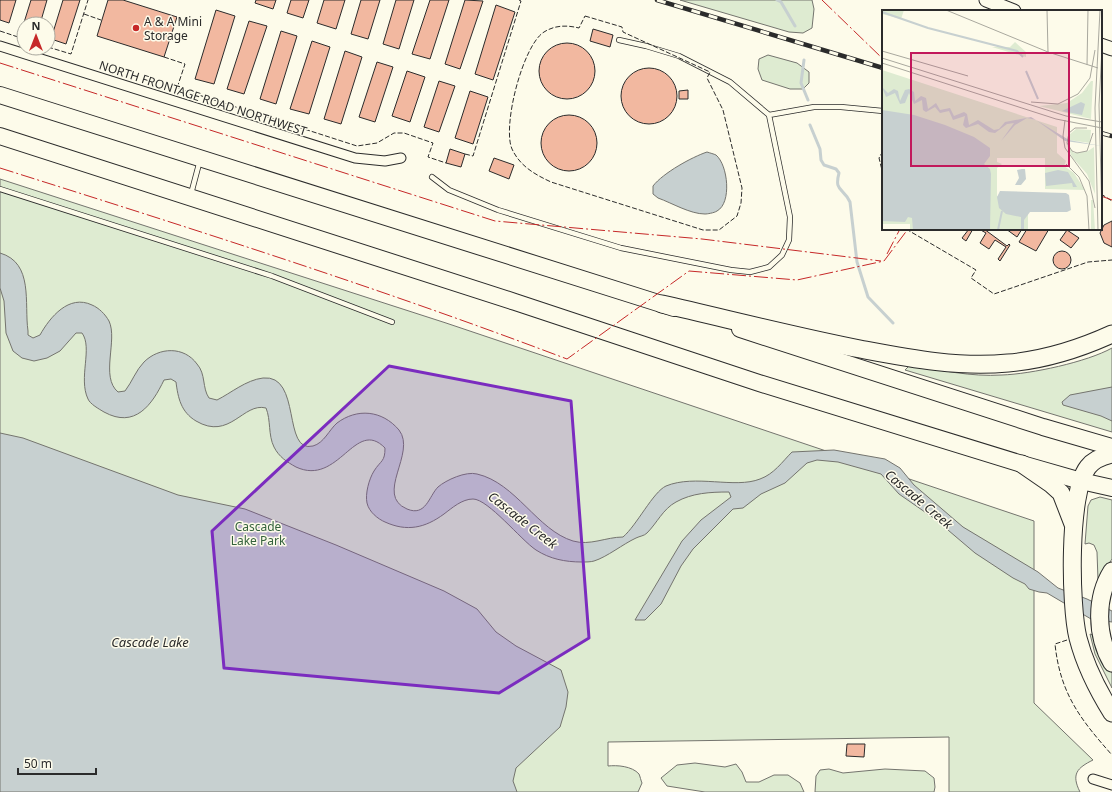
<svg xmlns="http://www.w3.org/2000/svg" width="1112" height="792" viewBox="0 0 1112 792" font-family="'Noto Sans',sans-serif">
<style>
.green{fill:#deebd1;stroke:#74746e}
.water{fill:#c7d0d0;stroke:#74746e}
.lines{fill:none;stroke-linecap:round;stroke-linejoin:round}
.stream{stroke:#c7d0d0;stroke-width:3}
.building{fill:#f2b8a0;stroke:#2b2b2b}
.service-casing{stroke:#2b2b2b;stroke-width:6}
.minor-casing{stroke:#2b2b2b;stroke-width:11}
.secondary-casing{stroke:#2b2b2b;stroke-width:15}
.trunk-casing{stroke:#2b2b2b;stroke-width:18}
.motorway-casing{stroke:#2b2b2b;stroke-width:19}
.service{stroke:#fdfbea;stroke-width:4.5}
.minor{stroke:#fdfbea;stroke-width:9}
.secondary{stroke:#fdfbea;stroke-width:13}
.trunk{stroke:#fdfbea;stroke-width:16}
.motorway{stroke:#fdfbea;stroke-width:17}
.rail-casing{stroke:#2b2b2b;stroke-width:4.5}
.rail{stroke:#fdfbea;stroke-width:3;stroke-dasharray:9;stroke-linecap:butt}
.fence{stroke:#2b2b2b;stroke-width:1;stroke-dasharray:5 2;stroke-linecap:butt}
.power{stroke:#c62828;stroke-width:1;stroke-dasharray:14 3 2 3;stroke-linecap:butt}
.marked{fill:#7b2cbf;fill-opacity:0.2;stroke:#7b2cbf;stroke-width:3;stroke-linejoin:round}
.poi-dot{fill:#c62828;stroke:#fdfbea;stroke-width:1.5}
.labels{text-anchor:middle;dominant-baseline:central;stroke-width:3;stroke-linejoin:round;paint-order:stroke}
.poi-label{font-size:12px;fill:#2b2b2b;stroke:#fdfbea;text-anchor:start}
.street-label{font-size:12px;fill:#2b2b2b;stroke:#fdfbea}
.park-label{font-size:12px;fill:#34623c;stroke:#fdfbea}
.water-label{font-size:13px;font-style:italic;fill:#2b2b2b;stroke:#fdfbea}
.inset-river{fill:none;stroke:#c7d0d0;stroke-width:2}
.inset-road{fill:none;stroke:#a9a89e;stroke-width:1}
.view{fill:#c2185b;fill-opacity:0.15;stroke:#c2185b;stroke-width:2}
.inset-edge{fill:none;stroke:#2b2b2b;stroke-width:2}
</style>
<rect width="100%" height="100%" fill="#fdfbea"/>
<path class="green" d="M680,0H812L814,9L812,28L803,33L789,32Z
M768,55L797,63L809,72V83L803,89H790L762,80L758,69L759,59Z
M0,179L446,323L1034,521V703L1093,760C1077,768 1071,774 1080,792H949V737L608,742V766C617,765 632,766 639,774C640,776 641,781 642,783L638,792H0Z
M1112,348V432L905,370L910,365C940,370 971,377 1002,375C1031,374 1087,362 1112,348Z
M1100,497L1112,500V559L1098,580L1097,552L1094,545L1089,543L1085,544L1088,506L1091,500Z
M1090,634L1095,636L1102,657L1112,673V688L1095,654Z
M695,763L725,767L736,764L742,772L746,782H759L774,775H788L800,783L804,792H705L667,786L661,778L677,765Z
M829,769L843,773L885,769L925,771L934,778L935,787L934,792H815L816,776L820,770Z"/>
<path class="water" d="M707,152C710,153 714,154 716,155C728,165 732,203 717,211C714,213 707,214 705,214C690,214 672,203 658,198L653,194V186C663,173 692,157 707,152Z
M0,253C34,263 24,303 28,331V335L33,338L40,335C50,317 69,294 92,305C99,308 105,314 109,321C118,340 100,377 118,392L125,391C132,382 136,370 144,362C159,347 184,346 197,364C206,374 202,388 209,398L217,400C231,393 246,380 263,378C302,374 282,454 313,446C324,443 329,430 337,423C357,408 382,410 399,430C417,453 374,495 407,509C426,517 429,496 438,487C446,480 466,471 477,474C516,483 537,530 573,541C590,546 606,537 623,537C637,525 653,492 666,486C695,474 735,489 760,479C774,474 782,462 792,452L834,450L885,459L900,468L914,485L963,527L1038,572L1058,588L1087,599L1112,611V622L1091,619L1047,593L1039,592L1029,589L1025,584L1013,578L975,553L935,519L899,494L881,474L838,462L817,460L807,463L785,483L761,494L743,508L733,509L693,549L681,566L661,604L645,620H635L682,541L701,520L731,497L729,492C710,492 692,493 676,502C663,509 657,523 647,533C644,536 640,536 636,538C623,544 607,557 594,561C591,562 585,562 582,562C565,562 550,559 536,550C521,540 488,499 473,499C462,499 452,508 444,514C425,528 407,532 385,522C378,519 369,512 367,503C365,494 369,479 374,471C381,460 385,462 385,448C355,417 339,487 296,467C287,462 279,457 274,447C268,435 271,420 266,408C243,402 230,441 196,421C181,412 178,398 176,382L171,379L164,380C152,405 135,429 104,412C99,409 90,404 88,399C78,378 93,348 82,333H76L60,351L47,358L34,361L22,358L13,351L6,333L4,301L0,288Z
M1112,387V421L1101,416L1063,405L1062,402L1070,395Z
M0,433L23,438L178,495L245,509L336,545L444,591L477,609L496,632L516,646L561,670L568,692L566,707L560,727L516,768L513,781L517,792H0Z"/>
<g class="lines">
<path class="stream" d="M777,0L781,2L795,26
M804,60L801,83L808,100
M810,125L820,149L821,160L824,165L836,169L839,173C834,192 843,187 850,202L857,262L868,297L893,323"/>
</g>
<path class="building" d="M0,0H16L9,23L0,20Z
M31,0H47L40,24H24V30L22,29Z
M63,0H80L66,44L51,39Z
M108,0H123L177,17L164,57L97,36Z
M256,0H276L273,9L255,3Z
M291,0H309L303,18L287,13Z
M324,0H345L336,29L317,23Z
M361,0H380L368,39L351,34Z
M396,0H414L399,49L383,44Z
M430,0H449L430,59L412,54Z
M465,0L483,1L460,69L445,64Z
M496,5L515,12L493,80L475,74Z
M216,10L235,16L214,84L195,79Z
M249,21L267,26L244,94L227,89Z
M593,29L613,35L610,47L590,41Z
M281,31L297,36L276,104L260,99Z
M312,41L330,47L309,114L290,109Z
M539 71a28 28 0 1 1 56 0a28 28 0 1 1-56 0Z
M345,51L362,57L341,124L324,119Z
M377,62L393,67L375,122L359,117Z
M621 96a28 28 0 1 1 56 0a28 28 0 1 1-56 0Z
M407,71L425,77L410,122L392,116Z
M439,81L455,86L439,132L424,127Z
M688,90V99H679V91Z
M470,91L488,97L473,144L455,138Z
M541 143a28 28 0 1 1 56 0a28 28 0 1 1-56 0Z
M450,149L465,154L461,167L446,163Z
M494,158L514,165L509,179L489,171Z
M1112,221V247L1104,243L1100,233L1104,225Z
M969,229H973L966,241L962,238Z
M979,229H984L1007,246L1009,244L1010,245L1000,261L998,259L1006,247L995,240L989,249L980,243L986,233Z
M1006,229H1022L1017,237Z
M1027,229H1049L1036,251L1019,242Z
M1067,230L1079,238L1071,248L1060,240Z
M1053 260a9 9 0 1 1 18 0a9 9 0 1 1-18 0Z
M847,744H865L864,757L846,756Z"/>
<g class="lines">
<g class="service-casing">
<path id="service" d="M769,115L814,107H841L883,111
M432,177L449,190L498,210L621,248L731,270L750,272L769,267L782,255L789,240L790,217L769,115L730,82L679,56L646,46L619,40
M0,189L272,276L392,322
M191,194L200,160"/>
</g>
<g class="minor-casing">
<path id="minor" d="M0,46L355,158L385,161L401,158
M1093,779L1112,785"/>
</g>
<g class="secondary-casing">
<path id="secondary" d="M986,0L1014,11
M1101,45L1112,49"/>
</g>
<g class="trunk-casing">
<path id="trunk" d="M0,95L674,308
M0,136L515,302L759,383L1022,464L1081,481L1112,488
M740,329L1043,427L1112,447"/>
</g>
<g class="motorway-casing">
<path id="motorway" d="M662,304C728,319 794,336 860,349C908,358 958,368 1008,363C1044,360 1079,349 1112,334
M1112,454C1103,456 1094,459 1088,467C1068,492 1070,606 1078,638C1085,665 1097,689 1112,713
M1022,464L1051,484L1061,493L1073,524
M1112,571C1095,598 1096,636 1112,663"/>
</g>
<use href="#service" class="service"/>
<use href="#minor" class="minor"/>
<use href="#secondary" class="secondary"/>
<use href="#trunk" class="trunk"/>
<use href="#motorway" class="motorway"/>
<g class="rail-casing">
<path id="rail" d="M657,0L883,68
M1101,133L1112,136"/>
</g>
<use href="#rail" class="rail"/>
<path class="fence" d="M84,14L101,20
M585,16L622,27L623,32L710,72L707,78L723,110L742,188L741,203L737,216L719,230H703L551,182C534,174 520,166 512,149C502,126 523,45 544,32C555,25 567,25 579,28Z
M0,31L24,39
M48,47L71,54L88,0
M164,57L185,64L177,88L357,146L377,143L394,133H404L433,143L428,157L446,163
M883,151L879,158L883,174
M465,154L473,156L521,1L519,0
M1101,194L1112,201
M906,229L976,270L971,278L994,294L1088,262L1112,260
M1067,640L1055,644C1060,693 1080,719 1112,755"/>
<path class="power" d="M822,0L883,59
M0,63L495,221L702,239L881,261
M0,168C190,228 380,288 567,359L689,271L797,280L884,261L908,229
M1101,196L1112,200
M887,254L900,229"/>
</g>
<path class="marked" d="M389,366L571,401L589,638L499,693L224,668L212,531Z"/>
<circle class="poi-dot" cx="136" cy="28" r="4"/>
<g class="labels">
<g class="poi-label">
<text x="144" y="21">A &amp; A Mini<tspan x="144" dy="14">Storage</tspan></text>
</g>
<g class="street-label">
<text transform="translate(203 98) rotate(18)">NORTH FRONTAGE ROAD NORTHWEST</text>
</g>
<g class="park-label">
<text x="258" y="526">Cascade<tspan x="258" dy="14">Lake Park</tspan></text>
</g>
<g class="water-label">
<text transform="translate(919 499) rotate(40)">Cascade Creek</text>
<text transform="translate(523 520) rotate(38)">Cascade Creek</text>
<text x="150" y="642">Cascade Lake</text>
</g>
</g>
<g transform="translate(882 10)">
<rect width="220" height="220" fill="#fdfbea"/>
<path d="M0,0H22L19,9L0,4ZM133,32L144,42V47L110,37H128ZM0,60L175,117V143L184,151L182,156L192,163L203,180L163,179V148H115V152L120,154L115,158V186L146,203V220H28V214H0ZM209,71H211L209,109L157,96L185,93L200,83ZM194,119L209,120L208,133L187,130V125ZM184,133L192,143L206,141L212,137L213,184L205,164L190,147ZM209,190H211L213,220H209Z" fill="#deebd1"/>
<path d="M0,77L6,83L12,79L16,81L18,91L23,80L27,79L32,82L33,91L39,86L44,88L46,99L54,93L58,100L68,98L72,106L82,102L85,104L87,115L96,110L112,120L117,119L123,112L149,107L187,130L220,136L183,131L154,110L145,108L133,115L119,131L132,113L125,114L113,123L107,122L96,114L84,118L81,115L83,106L71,110L67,101L58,103L53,97L44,102L41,100L40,90L32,94L27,83L23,93L18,94L13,83L4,87ZM199,92L203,94L200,105L180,101ZM0,100L32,105L63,115L92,127L108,138V146L102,154L108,159L109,164L108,220H31L30,208L26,207L23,212L0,211ZM140,159H143L144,169L139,175H133L137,168L135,160ZM176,160L186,162L195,177H191L190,173L164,176L163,163ZM118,181L184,183L187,185L189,200L185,202H148L142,210V220H139V207L124,204L117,198L115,187Z" fill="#c7d0d0"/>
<path class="inset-river" d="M0,2L46,18L135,41L141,47M144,61L156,89M116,220L120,201"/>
<path class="inset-road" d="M64,0L166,42M165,0L166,42L216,58M220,38L217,95L220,205M0,41L86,66M0,48L184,106L220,112M0,53L174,109L220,118M205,55L206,0M149,92L176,94L196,84L208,68L213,40M183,110L181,126L183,138L207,171L213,198M205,118H193L187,123L185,133L190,141L195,143L205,141L211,123M184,154L197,167L205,186L207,220H200M216,220L213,98L218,0"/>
<path class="view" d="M29,43H187V156H29Z"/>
<rect width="220" height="220" class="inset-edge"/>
</g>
<g transform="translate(36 36)"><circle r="19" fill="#fdfbea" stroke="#a9a89e"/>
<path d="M0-3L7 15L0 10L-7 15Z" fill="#c62828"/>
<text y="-6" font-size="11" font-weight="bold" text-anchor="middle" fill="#2b2b2b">N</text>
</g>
<path d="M18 768v6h78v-6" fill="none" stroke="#2b2b2b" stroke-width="2"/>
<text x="24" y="768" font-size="12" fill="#2b2b2b" stroke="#fdfbea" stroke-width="3" paint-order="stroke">50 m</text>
</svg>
